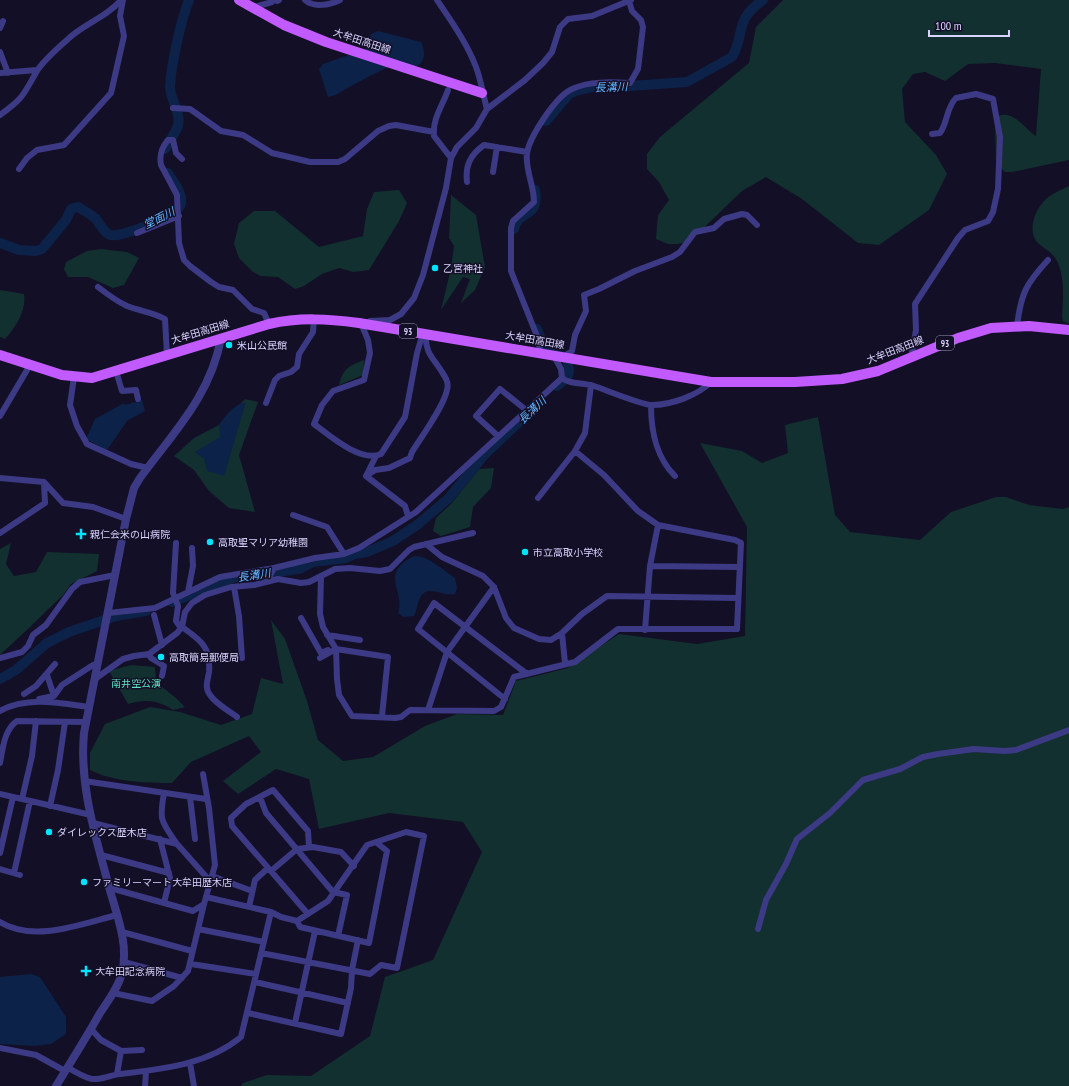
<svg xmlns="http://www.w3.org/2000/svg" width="1069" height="1086" viewBox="0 0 1069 1086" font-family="'PT Sans Narrow','Noto Sans JP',sans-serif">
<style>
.green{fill:#12302f}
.water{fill:#0c2248}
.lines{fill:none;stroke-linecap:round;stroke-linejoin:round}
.river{stroke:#0c2248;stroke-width:10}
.minor{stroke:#3d3a85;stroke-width:6}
.tertiary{stroke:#3d3a85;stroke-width:8}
.primary{stroke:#c25bff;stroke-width:10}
.poi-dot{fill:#00e5ff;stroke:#130f26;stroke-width:1.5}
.labels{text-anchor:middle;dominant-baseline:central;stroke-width:3;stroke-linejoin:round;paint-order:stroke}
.shield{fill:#130f26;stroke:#9e99be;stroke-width:1}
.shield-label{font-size:9px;font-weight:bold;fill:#d9d4ff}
.street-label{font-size:10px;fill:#d9d4ff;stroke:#130f26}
.poi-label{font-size:10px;fill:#d9d4ff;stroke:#130f26;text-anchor:start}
.park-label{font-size:10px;fill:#5fe0c0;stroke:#130f26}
.water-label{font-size:11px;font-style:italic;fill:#62b6ff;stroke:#130f26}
</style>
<rect width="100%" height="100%" fill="#130f26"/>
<path class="green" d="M783,0H1069V160L1012,172H1005L996,163L995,125L997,117C1012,108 1025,129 1036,136L1041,69L995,63L968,64L945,81L925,72L913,74L902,89L905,122L936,155L947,174L929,210L879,245L858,243L802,199L766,177L742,191L690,241L678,244H668L656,239L658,215L669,200L659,182L647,169V154L660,137L749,63L756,27Z
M1069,186V324L1063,321L1062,317C1063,298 1065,281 1058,263C1053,252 1047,251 1039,244C1026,233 1035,209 1045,200C1051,194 1061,190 1069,186Z
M399,190L407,203L399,221L369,270L353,272L339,268L322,274L304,286L295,289L278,277L260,276L252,271L239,258L234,244L239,223L254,211H275L319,247L363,236L367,209L374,192Z
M451,195L476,215L485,267L475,290L461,303L470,279L463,277L441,310L451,268L454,246L449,238Z
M101,249L127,252L139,258L124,285L113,288L88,277H68L64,269L66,262L87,251Z
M0,290L24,294C27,310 15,328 5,339L0,337Z
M364,360L363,375L339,385C343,368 349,366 364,360Z
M245,399L258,402L239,455L255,512L229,508L209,491L194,470L174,456L194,438L219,425Z
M818,417L835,515L850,532L920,540L951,512L996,497H1006L1029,505L1063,509L1069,507V1086H241L243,1083L267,1075L311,1076L370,1036L385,977L433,960L482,852L463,822L389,813L319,829L309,779L276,769L238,794L223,781L261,752L249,736L191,762L172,783C145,783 114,782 90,770V753L105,724L150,707L180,712L221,725L252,714L261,678L283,684L271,620L285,639L307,701L318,740L343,761L373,757L425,726L457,714L503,715L516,681L568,668L619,634L697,644L745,636L747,527L700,443L742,451L762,463L788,453L785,425Z
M494,468L491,488L473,507L470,527L441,536L433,531L436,518L451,504L479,469Z
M11,543L6,564L14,576L36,572L47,552L99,554L97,571L71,584L63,595L29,628L0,655V549Z
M131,665L155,667L156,682L176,698L185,707L173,710C158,700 145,699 128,704L109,671Z"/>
<path class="water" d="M378,31L421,42C424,47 426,57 421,63C414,71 404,64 395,65C389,65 343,90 336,95L328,97L319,69L323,64L366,49L371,34Z
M142,400L145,411L127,421L107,450L86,439L95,419L124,403L125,405Z
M246,402L224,476L207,471L204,459L195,452L220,437L219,425C226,415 233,405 246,402Z
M414,556C429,556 443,570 455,578L457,588L455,594C443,597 427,583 420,598C417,604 417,611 414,616L403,617L398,613C406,591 378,574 414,556Z
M31,974L40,977L66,1017V1034L51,1044L35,1046L0,1044V977Z"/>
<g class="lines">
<path class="river" d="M546,121L569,94L576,91L602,85L630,86L687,82L732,57C746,33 733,21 763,0
M165,149C169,142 174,135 177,128C183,115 170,100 170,87C171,65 181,20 189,0
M514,229C519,208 540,220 535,190
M0,243L19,250L35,251L42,249L66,220L71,209L78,207C84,211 91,214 96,219C101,225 103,232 110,235C121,238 176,216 180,206C185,195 173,182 168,173
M537,329L545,351L567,358C571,375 570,375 557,386
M172,602L232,578L299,569L313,562L346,558L355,554L367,552L393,541L417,525L449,498L484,455L522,419
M0,679L16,670L47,643L69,632L116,616L146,611"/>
<path class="minor" d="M305,0C313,8 330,5 340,0
M437,0C451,21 467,43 476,67C481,80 483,95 487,109
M277,1L279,0
M254,9L258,6L272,2
M0,28L3,21
M0,52L8,73
M0,73L37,70
M448,90C443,105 432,119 434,136L451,158
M173,108L190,109L221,131L243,135L272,153L310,162H338L345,159L378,131L389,126L396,125L434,132
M0,115C24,98 23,95 37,71C44,60 57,49 67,40C83,24 106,18 121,0
M182,159L176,153L173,140H168C162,147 159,155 161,165L177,195L179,243L184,260L190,266L211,282L219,287L233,290L252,309L264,313L269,324
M19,169L27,158L37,150L64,145L111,93L124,36L120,16L123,0
M493,172L497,147
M467,182C465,166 470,155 484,145L527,152
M137,233L179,216
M98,287C107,294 116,301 127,306C139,311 153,312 165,319L167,355
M360,321L368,340L370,353L364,380L333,391L322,405L314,424C330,436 361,463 381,454L405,417L417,353L423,333
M370,321L390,320L401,314L414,298L423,275L446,188L451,158L457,147L476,128L487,109L525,80L543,63L552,52L560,27L568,19L592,16L631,0
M1017,326C1021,293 1026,284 1048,260
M541,354L537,336L511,271V228L513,221L534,202C534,185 525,170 527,153C530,136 556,96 572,89C589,81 611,82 630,83L638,69L643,27L641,20L632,11L629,1
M554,356L561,369L562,378
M563,357L572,351L575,335L586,311L584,295L599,289L635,271L672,257L680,252L695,232L714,228L724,219L742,214L747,215L757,225
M911,358L916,330L915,304L958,238L965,230L988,221L993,212L998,189L1000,137L993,99L976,94L956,98C946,108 948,122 940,133L932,134
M116,371L122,391L136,390L138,399
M74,377L70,405L77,426L87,444L131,464L148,468
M562,378C571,385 582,382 594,386C606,390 642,405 652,405C672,405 698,395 711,382
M266,403L275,380L279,376L291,372L297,367L299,354L313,332L314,318
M651,405C651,432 656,457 675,476
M0,416L30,365
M498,436L476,416L500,389L526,410
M376,456L366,476L405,506L408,516
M366,476L375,470L389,468L410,458L412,452C422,436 444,406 447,390C449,383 446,378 442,372C433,357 425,354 426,334
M0,478L44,482L63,503L93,507L126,519
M538,498L575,451L585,433L591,385
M293,515L327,527L344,554
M0,533L45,503L44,483
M176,543L173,593L178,606L176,621L181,628
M426,544L442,557L483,576L494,587L506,618L514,628L539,639L551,640L562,633L582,614L607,596L737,598
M650,566L738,567
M321,576L320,614L323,627L336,649L337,679L339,695L352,716L395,718L401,717L410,710L494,711L501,707L514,677L575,662L618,629H737L741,543L735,540L658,525L638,511L604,475L575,451
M267,581L274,568L315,558L344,554L359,548L416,512L562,378
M234,587L239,616L242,658
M188,592L193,566L192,548
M108,613L155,608L220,577L274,568
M154,615L162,645
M301,618L321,653L328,650
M182,627C200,640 211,646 209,672C208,680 204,687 210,695C216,704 229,711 237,717
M645,630L650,566L658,525
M562,633L565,663
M327,635L360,640
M149,654L151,658L164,666L162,676
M0,658L22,652L28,646L33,635L46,625L72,589L80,582L115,575
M320,658L336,649L388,657L382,716
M47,675L54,696
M95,679L123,659L134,656L149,654L177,633L182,627L185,612L192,603L205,595L231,587L254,585L278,579L301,583L309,582L335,569L350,568L380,571L390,569L409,550L414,547L473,533
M24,694L36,686L55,664
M39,699L54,696L62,685L93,665
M505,699L418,629L434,603L527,674
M428,710L447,652L494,587
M0,711C27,696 60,703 89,707
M0,763C3,748 4,730 17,721L86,722
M84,781L206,799
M164,793C159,821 161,821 177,844
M0,794L91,815
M190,797L195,839
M260,797L266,813L333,892L347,895L338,936
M22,799L32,756L36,721
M50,806L58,770L65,722
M93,823L177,844L210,881
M160,839L170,878L164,903
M0,853L13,797
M101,855L169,873
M0,869L20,875
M271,871L297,849L313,847L341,852L354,866
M14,873L30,801
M212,876L252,891
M110,888L193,911L204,904
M206,897L271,912L281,917L297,921L328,901L367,845L406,832L424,836L397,968L381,965L370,974L261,953
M249,907L255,880L268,868
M308,914L232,826L231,818L246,804L273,790L308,831L309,847
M297,921L300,927L369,943L387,851L377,843
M0,922C34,943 81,924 117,915
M198,929L264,942
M758,929L766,900L786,864L797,839L830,813L863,780L900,769L923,757L938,754L974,749L1004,751L1016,750L1069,730
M122,932L192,951
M124,962L182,978
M191,964L256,974
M255,982L348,1003
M113,993L152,1001L174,986L188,971L204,904L215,865L209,808L203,774
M248,1013L341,1034L351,988L352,970L358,940
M295,1023L315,931
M91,1029L101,1040L121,1051L117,1074
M0,1048L36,1055L65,1071
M121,1051L142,1050
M190,1063L194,1086
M67,1067C75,1072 83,1077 92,1079C102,1080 110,1075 120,1074C162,1069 207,1065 241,1037L271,912
M145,1086L146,1072"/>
<path class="tertiary" d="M56,1086C71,1062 86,1038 100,1013C108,1001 118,988 122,973C129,944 117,916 109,887C96,837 79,786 84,733L126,519L134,488L140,478C173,433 211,395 221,338"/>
<path class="primary" d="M239,0L284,25L326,42L482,93
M0,355L62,375L92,378L269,324C300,317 328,319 359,323L711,382H795L842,379L878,371L958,338L991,328L1029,326L1069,330"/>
</g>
<g class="poi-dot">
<circle cx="435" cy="268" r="4"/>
<circle cx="229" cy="345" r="4"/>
<path d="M79 528h4v4h4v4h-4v4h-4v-4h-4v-4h4z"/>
<circle cx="210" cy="542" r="4"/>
<circle cx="525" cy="552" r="4"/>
<circle cx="161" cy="657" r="4"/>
<circle cx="49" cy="832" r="4"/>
<circle cx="84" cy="882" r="4"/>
<path d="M84 965h4v4h4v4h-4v4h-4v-4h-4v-4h4z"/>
</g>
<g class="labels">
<g class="shield">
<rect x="399" y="324" width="18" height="14" rx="3"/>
<rect x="936" y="336" width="18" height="14" rx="3"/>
</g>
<g class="shield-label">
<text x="408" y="331">93</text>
<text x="945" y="343">93</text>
</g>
<g class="street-label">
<text transform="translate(362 41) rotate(18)">大牟田高田線</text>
<text transform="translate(200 332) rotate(-17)">大牟田高田線</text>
<text transform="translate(535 340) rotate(10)">大牟田高田線</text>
<text transform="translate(895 350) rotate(-21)">大牟田高田線</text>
</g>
<g class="poi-label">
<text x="443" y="268">乙宮神社</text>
<text x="237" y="345">米山公民館</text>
<text x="90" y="534">親仁会米の山病院</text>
<text x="218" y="542">高取聖マリア幼稚園</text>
<text x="533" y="552">市立高取小学校</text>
<text x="169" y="657">高取簡易郵便局</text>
<text x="57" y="832">ダイレックス歴木店</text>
<text x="92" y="882">ファミリーマート大牟田歴木店</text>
<text x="95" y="971">大牟田記念病院</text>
</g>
<g class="park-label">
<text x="136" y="683">南井空公演</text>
</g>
<g class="water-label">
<text transform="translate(611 87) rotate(-2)">長溝川</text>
<text transform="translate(159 218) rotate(-27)">堂面川</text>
<text transform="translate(532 410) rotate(-43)">長溝川</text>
<text transform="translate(254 575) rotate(-8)">長溝川</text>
</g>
</g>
<path d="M929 30v6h80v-6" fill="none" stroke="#d9d4ff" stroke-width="2"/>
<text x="935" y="30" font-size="12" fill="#d9d4ff" stroke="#130f26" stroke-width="3" paint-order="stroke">100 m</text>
</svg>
